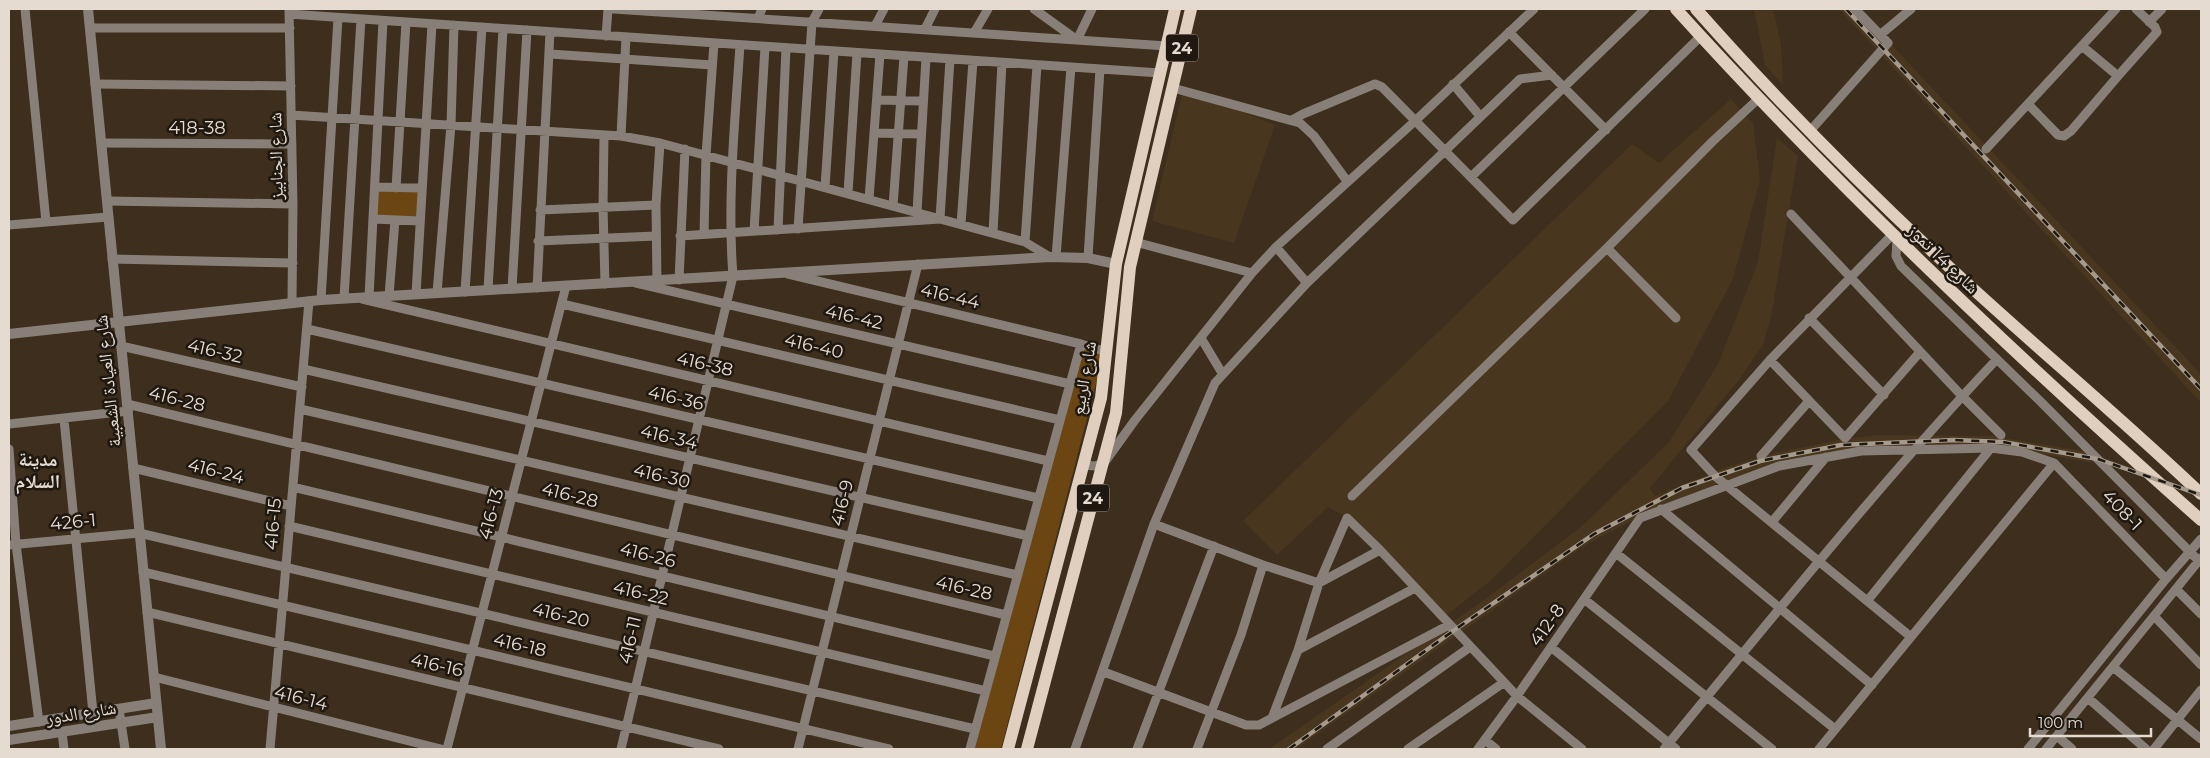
<svg xmlns="http://www.w3.org/2000/svg" width="2210" height="758" viewBox="0 0 2210 758" font-family="Montserrat,'Noto Naskh Arabic',sans-serif">
<style>
.built{fill:#49361f}
.green{fill:#6b4613}
.lines{fill:none;stroke-linecap:round;stroke-linejoin:round}
.minor{stroke:#888078;stroke-width:9}
.tertiary{stroke:#888078;stroke-width:10}
.primary{stroke:#e0cfbe;stroke-width:12}
.rail-casing{stroke:#a69a8d;stroke-width:4.5}
.rail{stroke:#1f1810;stroke-width:2.5;stroke-dasharray:8;stroke-linecap:butt}
.labels{text-anchor:middle;dominant-baseline:central;stroke-width:5;stroke-linejoin:round;paint-order:stroke}
.shield{fill:#1f1810;stroke:#aaa097;stroke-width:1}
.shield-label{font-size:16px;font-weight:bold;fill:#e5dbd1}
.street-label{font-size:18px;fill:#e5dbd1;stroke:#1f1810}
.neighbourhood-label{font-size:19px;font-weight:bold;fill:#e5dbd1;stroke:#1f1810}
</style>
<rect width="100%" height="100%" fill="#3d2e1d"/>
<path class="built" d="M1754,9H1773L1781,44L1783,85L1765,65Z
M1839,9H1858L2201,374V403Z
M1183,89L1275,125L1234,243L1152,221Z
M1731,99L1753,123L1760,180L1733,279L1668,401L1490,581L1443,618L1347,518L1328,507L1277,555L1243,521L1632,144L1659,163Z
M1777,138L1798,156L1771,317L1763,345L1738,381L1650,488L1655,496L1727,467L1775,453L1838,440L1878,435L1992,436L2083,451L2093,463L2020,450L1908,446L1780,463L1728,480L1655,508L1580,548L1296,749H1269L1477,605L1582,526L1669,442L1718,364L1758,262Z"/>
<path class="green" d="M376,189L420,190L418,220L375,217Z
M1082,346L1104,353L1001,749H972Z"/>
<g class="lines">
<path class="minor" d="M25,9L46,222
M614,9L1167,46
M1034,9L1077,40L1092,9
M289,10L293,204L292,302
M289,14L1160,73
M758,18L762,9
M2149,22L2162,9
M875,26L884,9
M90,28H290
M925,29L935,9
M1509,32L1606,130
M974,33L988,9
M1880,35L1911,9
M606,36L608,9
M2082,46L2118,76L2157,32L2155,27L2136,9
M550,54L712,65
M95,84L291,86
M1453,84L1480,116
M1173,88L1300,123L1314,136L1347,181
M877,100L923,101
M2028,104L2058,135L2064,136L2071,131L2118,76
M291,115L621,136L660,143L1025,242L1050,257
M1292,120L1303,114L1375,84L1382,87L1513,220L1701,36
M1810,131L1888,43L1855,9
M874,133L921,134
M604,135L603,207L605,284
M621,136L626,37
M101,143L292,144
M1986,149L2116,9
M1471,177L1645,9
M375,187L422,188
M825,187L834,51
M396,188L406,22
M848,193L857,53
M869,199L880,54
M107,201L293,204
M893,206L904,56
M540,210L656,205
M917,212L926,58
M1791,214L1962,396L2001,435
M373,219L420,221
M961,224L973,61
M9,225L108,217
M798,229L812,22L819,9
M778,230L786,48
M754,231L765,47
M993,233L1002,63
M704,234L706,155L714,43
M1892,235L1770,360L1691,450L1715,476L1911,637
M680,236L940,219L950,59
M1897,240L1896,256L1901,266L2040,401L2199,561
M538,241L656,236
M1025,242L1037,65
M1135,242L1252,273
M1276,247L1307,283
M1607,248L1676,318
M1056,257L1071,67
M1088,258L1100,69
M112,259L293,263
M788,274L1081,344L1107,352
M679,280L685,149
M657,281L656,205L660,143
M636,283L1070,384
M537,288L550,32
M512,289L527,30
M488,290L503,29
M465,292L482,27
M437,293L451,125L454,25
M416,294L432,24
M389,296L395,220
M369,297L383,21
M344,298L361,19
M362,299L1048,461
M321,300L338,18
M562,304L1060,420
M1809,318L1884,395
M307,329L1038,498
M1201,338L1222,373
M121,346L302,387
M1770,360L1845,438L1920,352
M303,369L1028,536
M127,404L1006,615
M300,409L1017,575
M64,419L93,713
M9,424L128,411
M9,449L16,544L39,722
M1761,456L1809,401
M1083,465L1095,466L1104,463L1135,420L1252,273L1276,247L1415,121L1534,9
M133,468L291,506
M293,487L995,656
M1352,496L1607,248L1712,142L1758,99
M1661,509L1872,685
M1772,522L1826,457
M1154,524L1263,565L1319,583L1380,550
M289,526L986,691
M9,545L139,533L975,729
M1616,553L1835,729
M143,572L889,749
M2176,589L2201,614
M1584,599L1772,749
M1868,600L1991,448
M147,612L719,749
M2154,616L2201,665
M1551,647L1676,749
M1298,650L1415,588
M2113,667L2201,739
M1104,672L1246,725H1259L1449,625
M154,677L441,749
M2088,698L2146,749
M119,709L125,749
M1272,718L1298,650L1319,583L1347,518L1380,550L1517,696L1582,749
M62,732L64,749
M2057,736L2072,749
M1485,740L1496,749
M270,749L309,301
M447,749L566,286
M621,749L733,276C727,199 735,122 740,45
M798,749L918,264
M970,749L1081,344
M1075,749L1154,524L1215,383L1307,283L1520,79L1552,75
M1137,749L1214,546
M1197,749L1241,635L1263,565
M1327,749L1470,647
M1408,749L1503,683
M1478,749L1517,696L1640,518L1779,466L1861,451L1991,448L2022,452L2054,463L2166,579
M1664,749C1773,617 1880,483 1997,359
M1819,749L2054,463
M2028,749L2166,579L2201,539
M2046,749L2201,558
M2154,749L2201,690"/>
<path class="tertiary" d="M88,9L161,749
M9,334L321,300L1050,257L1088,258L1116,264
M9,726L156,703
M9,740L158,717"/>
<path class="primary" d="M1676,9C1840,190 2018,358 2201,520
M1696,9C1771,94 1851,175 1934,253C2021,335 2114,411 2201,494
M1008,749L1101,398L1116,264L1175,9
M1027,749L1116,413L1130,267L1191,9"/>
<g class="rail-casing">
<path id="rail" d="M1846,9L2201,389
M1289,749L1453,631L1594,534L1682,488L1760,461L1841,445L1954,440L2003,442L2098,459L2201,495"/>
</g>
<use href="#rail" class="rail"/>
</g>
<g class="labels">
<g class="shield">
<rect x="1166" y="34.5" width="32" height="27" rx="4"/>
<rect x="1077" y="484.5" width="32" height="27" rx="4"/>
</g>
<g class="shield-label">
<text x="1182" y="48">24</text>
<text x="1093" y="498">24</text>
</g>
<g class="street-label">
<text x="197" y="128">418-38</text>
<text transform="translate(276 156) rotate(-91)">شارع الجنابيز</text>
<text transform="translate(1943 259) rotate(44)">شارع 14 تموز</text>
<text transform="translate(950 296) rotate(13)">416-44</text>
<text transform="translate(854 317) rotate(13)">416-42</text>
<text transform="translate(814 346) rotate(13)">416-40</text>
<text transform="translate(215 351) rotate(13)">416-32</text>
<text transform="translate(705 364) rotate(13)">416-38</text>
<text transform="translate(1084 378) rotate(-80)">شارع الربيع</text>
<text transform="translate(108 381) rotate(-96)">شارع العيادة الشعبية</text>
<text transform="translate(676 398) rotate(13)">416-36</text>
<text transform="translate(177 399) rotate(14)">416-28</text>
<text transform="translate(669 437) rotate(13)">416-34</text>
<text transform="translate(216 471) rotate(14)">416-24</text>
<text transform="translate(662 476) rotate(13)">416-30</text>
<text transform="translate(570 495) rotate(14)">416-28</text>
<text transform="translate(842 503) rotate(-76)">416-9</text>
<text transform="translate(2122 510) rotate(46)">408-1</text>
<text transform="translate(491 514) rotate(-75)">416-13</text>
<text transform="translate(73 522) rotate(-5)">426-1</text>
<text transform="translate(273 524) rotate(-85)">416-15</text>
<text transform="translate(648 555) rotate(14)">416-26</text>
<text transform="translate(964 588) rotate(13)">416-28</text>
<text transform="translate(641 593) rotate(13)">416-22</text>
<text transform="translate(561 615) rotate(13)">416-20</text>
<text transform="translate(1547 625) rotate(-55)">412-8</text>
<text transform="translate(630 640) rotate(-77)">416-11</text>
<text transform="translate(520 645) rotate(13)">416-18</text>
<text transform="translate(437 665) rotate(13)">416-16</text>
<text transform="translate(301 698) rotate(14)">416-14</text>
<text transform="translate(81 713) rotate(-9)">شارع الدور</text>
</g>
<g class="neighbourhood-label">
<text x="38" y="459">مدينة<tspan x="38" dy="22">السلام</tspan></text>
</g>
</g>
<rect width="2210" height="758" fill="none" stroke="#e5dbd1" stroke-width="20"/>
<path d="M2030 728v8h121v-8" fill="none" stroke="#e5dbd1" stroke-width="2.5"/>
<text x="2038" y="728" font-size="15" fill="#e5dbd1" stroke="#1f1810" stroke-width="4" paint-order="stroke">100 m</text>
</svg>
